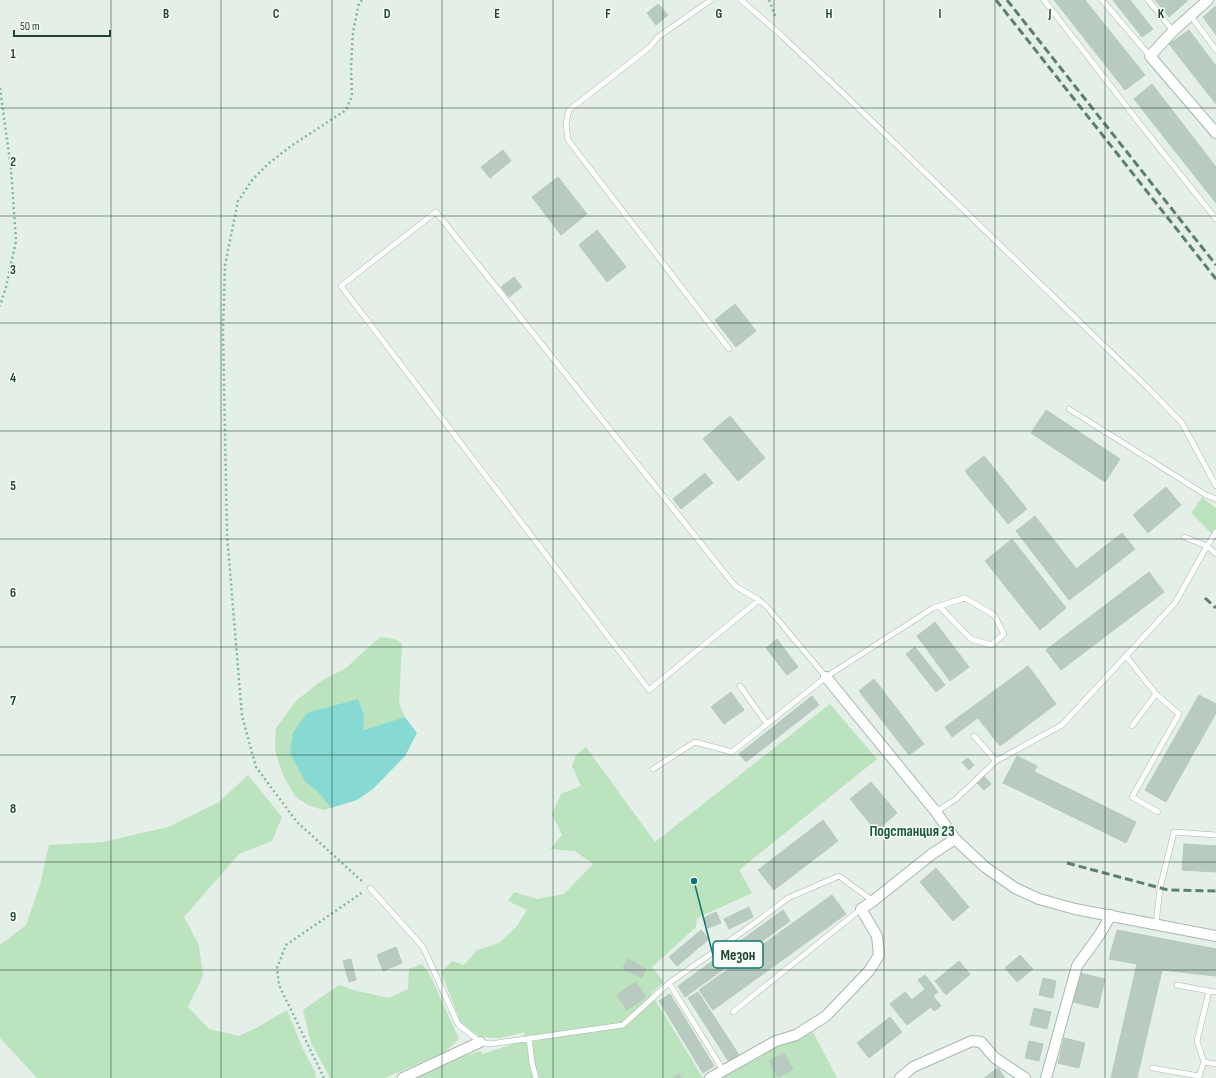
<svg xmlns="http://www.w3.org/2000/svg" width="1216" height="1078" viewBox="0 0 1216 1078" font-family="'Sofia Sans Condensed',sans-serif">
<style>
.green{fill:#bbe3bd}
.water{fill:#87dad4}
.building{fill:#b9cbc0;stroke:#b6cabd}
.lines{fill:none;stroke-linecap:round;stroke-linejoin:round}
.service-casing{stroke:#a6b8ae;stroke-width:6}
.minor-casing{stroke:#a6b8ae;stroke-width:12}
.path{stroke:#81b79a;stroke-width:2.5;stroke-dasharray:2 3;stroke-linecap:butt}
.service{stroke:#fff;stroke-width:5}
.minor{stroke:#fff;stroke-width:10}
.rail{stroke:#5c7f6e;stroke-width:3;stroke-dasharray:8 4;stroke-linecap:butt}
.grid{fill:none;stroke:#214433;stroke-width:1;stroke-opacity:0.55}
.labels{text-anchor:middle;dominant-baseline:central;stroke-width:3;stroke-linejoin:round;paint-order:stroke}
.neighbourhood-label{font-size:15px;font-weight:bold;fill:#1a593b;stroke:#f6fbf7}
.grid-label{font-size:13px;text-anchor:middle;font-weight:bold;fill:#214433;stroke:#f6fbf7;stroke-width:3;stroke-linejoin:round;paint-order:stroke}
.leader{fill:none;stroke:#0f766e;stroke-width:1.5}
.callout-dot{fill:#0f766e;stroke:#f6fbf7;stroke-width:1.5}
.callout{fill:#f6fbf7;stroke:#0f766e;stroke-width:1.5}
.callout-label{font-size:15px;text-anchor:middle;font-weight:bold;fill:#214433}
</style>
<rect width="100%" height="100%" fill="#e4efe8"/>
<path class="green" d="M1202,497L1216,508V538L1191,513Z
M380,637L395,639L402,644L399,704L405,717L363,730L306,783L316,790L331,808L323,810L308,805L295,796L283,775L275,751L276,728L297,700L321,681L346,668Z
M830,704L877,759L739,870L752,893L697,918L696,927L652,967L664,982L651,993L703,1078H415L447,1061L481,1051L483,1054L522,1041L525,1032L501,1038H491L477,1035L461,1023L441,972L452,961L464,965L477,950L499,943L517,926L527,910L508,901L514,892L537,899L564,894L593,864L575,851L550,849L562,835L552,814L561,794L581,786L572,766L576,755L586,747L655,842Z
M248,775L282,817L272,841L239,854L184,917L199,945L203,976L188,1007L209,1029L239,1036L256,1028L287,1010L302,1047L315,1072L316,1078H37L0,1038V945L26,925L40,885L49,845L103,842L168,827L219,802Z
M422,964L430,975L459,1039L445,1052L385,1078H330L311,1043L303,1010L339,985L357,991L389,998L408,989L409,969Z
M813,1032L837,1078H721L777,1045Z"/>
<path class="water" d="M358,699L364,715L363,730L405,717L417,733L405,756L373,789L357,800L331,808L316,790L306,783L290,753L293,733L307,713Z"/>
<path class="building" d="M1054,0H1085L1145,75L1125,90Z
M1113,0H1130L1153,29L1142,37Z
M1155,0H1187V1L1169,17Z
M658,4L668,15L656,25L647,13Z
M1216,6V35L1203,17Z
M1189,30L1216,66V104L1169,44Z
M1152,84L1216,167V203L1134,99Z
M503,150L511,161L490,178L481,167Z
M558,177L587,214L561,235L532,197Z
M597,230L626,267L607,282L579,245Z
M514,277L522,287L509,297L501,287Z
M735,304L756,331L736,347L715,320Z
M1046,410L1120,459L1105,482L1031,433Z
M730,416L765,458L738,481L703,439Z
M984,456L1027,509L1008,524L965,471Z
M705,473L713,483L681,509L673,499Z
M1166,487L1181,505L1148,533L1133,515Z
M1035,516L1089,585L1069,600L1016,531Z
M1122,533L1135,549L1089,585L1076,569Z
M1012,539L1066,608L1040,630L985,561Z
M1149,572L1164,592L1061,670L1046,650Z
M935,622L969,667L950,681L917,636Z
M777,639L798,667L787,675L766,648Z
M915,647L945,685L936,692L906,654Z
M1028,666L1035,675L952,737L945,727Z
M1035,675L1056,704L1000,746L978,718Z
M874,679L924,744L909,755L859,691Z
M731,692L744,710L724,724L711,707Z
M1199,695L1216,704V713L1166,802L1145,790Z
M812,696L819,705L746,762L739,754Z
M1017,756L1037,766L1024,793L1003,783Z
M968,758L974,765L969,770L962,762Z
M1035,772L1136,822L1126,843L1024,793Z
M984,776L991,784L984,790L977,783Z
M871,782L897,813L876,831L850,799Z
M823,820L838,841L774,890L758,870Z
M1184,844L1216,846V872L1182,870Z
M936,868L969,907L953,921L920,882Z
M832,895L846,914L713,1010L699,990Z
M749,907L753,917L729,929L724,919Z
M783,910L790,921L685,997L678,986Z
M716,912L721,923L708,928L703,918Z
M701,930L709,939L677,966L669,957Z
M1117,930L1216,949V976L1162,970L1137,1078H1111L1137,964L1109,959Z
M396,947L402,963L383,971L377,955Z
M1020,955L1033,969L1017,982L1005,968Z
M351,959L356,980L349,982L343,961Z
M628,959L646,969L641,978L623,968Z
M959,961L970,974L946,995L935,981Z
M1080,973L1105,979L1098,1008L1073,1002Z
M925,975L938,992L933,996L941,1006L934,1011L931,1007L907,1025L890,1004L905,992L912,1000L925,989L918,980Z
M1043,978L1056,981L1053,998L1039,995Z
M636,982L646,997L627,1010L617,995Z
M698,992L739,1055L729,1062L688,998Z
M670,994L714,1066L703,1073L659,1001Z
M1034,1008L1051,1012L1047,1029L1030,1025Z
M890,1017L902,1032L869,1058L857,1043Z
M1064,1038L1085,1043L1079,1068L1058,1063Z
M1029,1041L1043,1044L1039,1061L1025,1058Z
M784,1053L793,1069L778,1077L769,1061Z
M998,1068L1005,1078H984Z
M679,1074L682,1078H673Z"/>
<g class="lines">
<g class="service-casing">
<path id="service" d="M711,0L658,37L650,47L569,110L566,123L568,140L729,349
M741,0L782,36L850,100L1147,387L1182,423L1216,486
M1044,0L1144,129L1216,219
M1102,0L1150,56
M1148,0L1173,31
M1191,16L1216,50
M1069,409L1206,495L1216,499
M1184,537L1207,546L1216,554
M759,600L649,690L341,286L436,212L735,586L759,600L768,608L826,677
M1126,656L1156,694L1132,726
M740,686L767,724
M1156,694L1179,714L1132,797L1158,812
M974,736L996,761
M653,769L695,742L732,752L826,677L933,608L965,598L994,615L1004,634L991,645L971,639L939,606
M936,812L956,799L996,761L1062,725L1175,603L1207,546L1216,532
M370,888L423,947L458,1024L480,1042L490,1044L623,1025L669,983L755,923L788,898L839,876L873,901
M1156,924L1160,888L1174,832L1216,835
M669,983L723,1070
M1177,985L1209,991L1197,1041L1204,1062
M1209,991L1216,992
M733,1012L861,909
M529,1038L532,1063L536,1078
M1152,1068L1199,1076L1198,1078
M1199,1076L1204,1062L1216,1064"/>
</g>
<g class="minor-casing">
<path id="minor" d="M1208,0L1173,31L1150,56L1216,133
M826,677L936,812L955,839L985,867L1015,888L1039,899L1075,909L1216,936
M403,1078L480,1042
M710,1078L776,1041L796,1035L826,1016L869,971L879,955L877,936L861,909L873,901L932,854L955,839
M900,1078L913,1067L972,1041L981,1042L995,1058L1025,1078
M1046,1078L1077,966L1100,934L1111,915"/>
</g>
<path class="path" d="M362,0L359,3L353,32L351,67L352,96L346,110L291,146L268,164L253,179L238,201L225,265L223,331L227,535L242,716L256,767L297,822L364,883
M769,0L776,18
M0,88L11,169L16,241L6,287L0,306
M324,1078L279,985L277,968L286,945L363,892"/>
<use href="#service" class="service"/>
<use href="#minor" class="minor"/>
<path class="rail" d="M996,0L1216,279
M1007,0L1216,265
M1205,598L1216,608
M1067,863L1168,890L1216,891"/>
</g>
<path class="grid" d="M111,0V1078M221,0V1078M332,0V1078M442,0V1078M553,0V1078M663,0V1078M774,0V1078M884,0V1078M995,0V1078M1105,0V1078M0,108H1216M0,216H1216M0,323H1216M0,431H1216M0,539H1216M0,647H1216M0,755H1216M0,862H1216M0,970H1216"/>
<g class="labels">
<g class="neighbourhood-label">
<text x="912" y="831">Подстанция 23</text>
</g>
</g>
<g class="grid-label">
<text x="166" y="18">B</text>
<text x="276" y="18">C</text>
<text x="387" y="18">D</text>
<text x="497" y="18">E</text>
<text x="608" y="18">F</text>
<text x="719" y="18">G</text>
<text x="829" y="18">H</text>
<text x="940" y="18">I</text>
<text x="1050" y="18">J</text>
<text x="1161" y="18">K</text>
<text x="13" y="58">1</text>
<text x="13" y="166">2</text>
<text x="13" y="274">3</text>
<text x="13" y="382">4</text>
<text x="13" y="490">5</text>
<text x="13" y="597">6</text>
<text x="13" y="705">7</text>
<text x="13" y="813">8</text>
<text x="13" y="921">9</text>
</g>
<path class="leader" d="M694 881L713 955"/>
<circle class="callout-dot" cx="694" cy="881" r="4"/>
<rect class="callout" x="713" y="941" width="50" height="27" rx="4"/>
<g class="callout-label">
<text x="738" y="960">Мезон</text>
</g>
<path d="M14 30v6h96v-6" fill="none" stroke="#214433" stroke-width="2"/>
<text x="20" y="30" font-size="12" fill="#214433" stroke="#f6fbf7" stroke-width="3" paint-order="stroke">50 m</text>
</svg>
